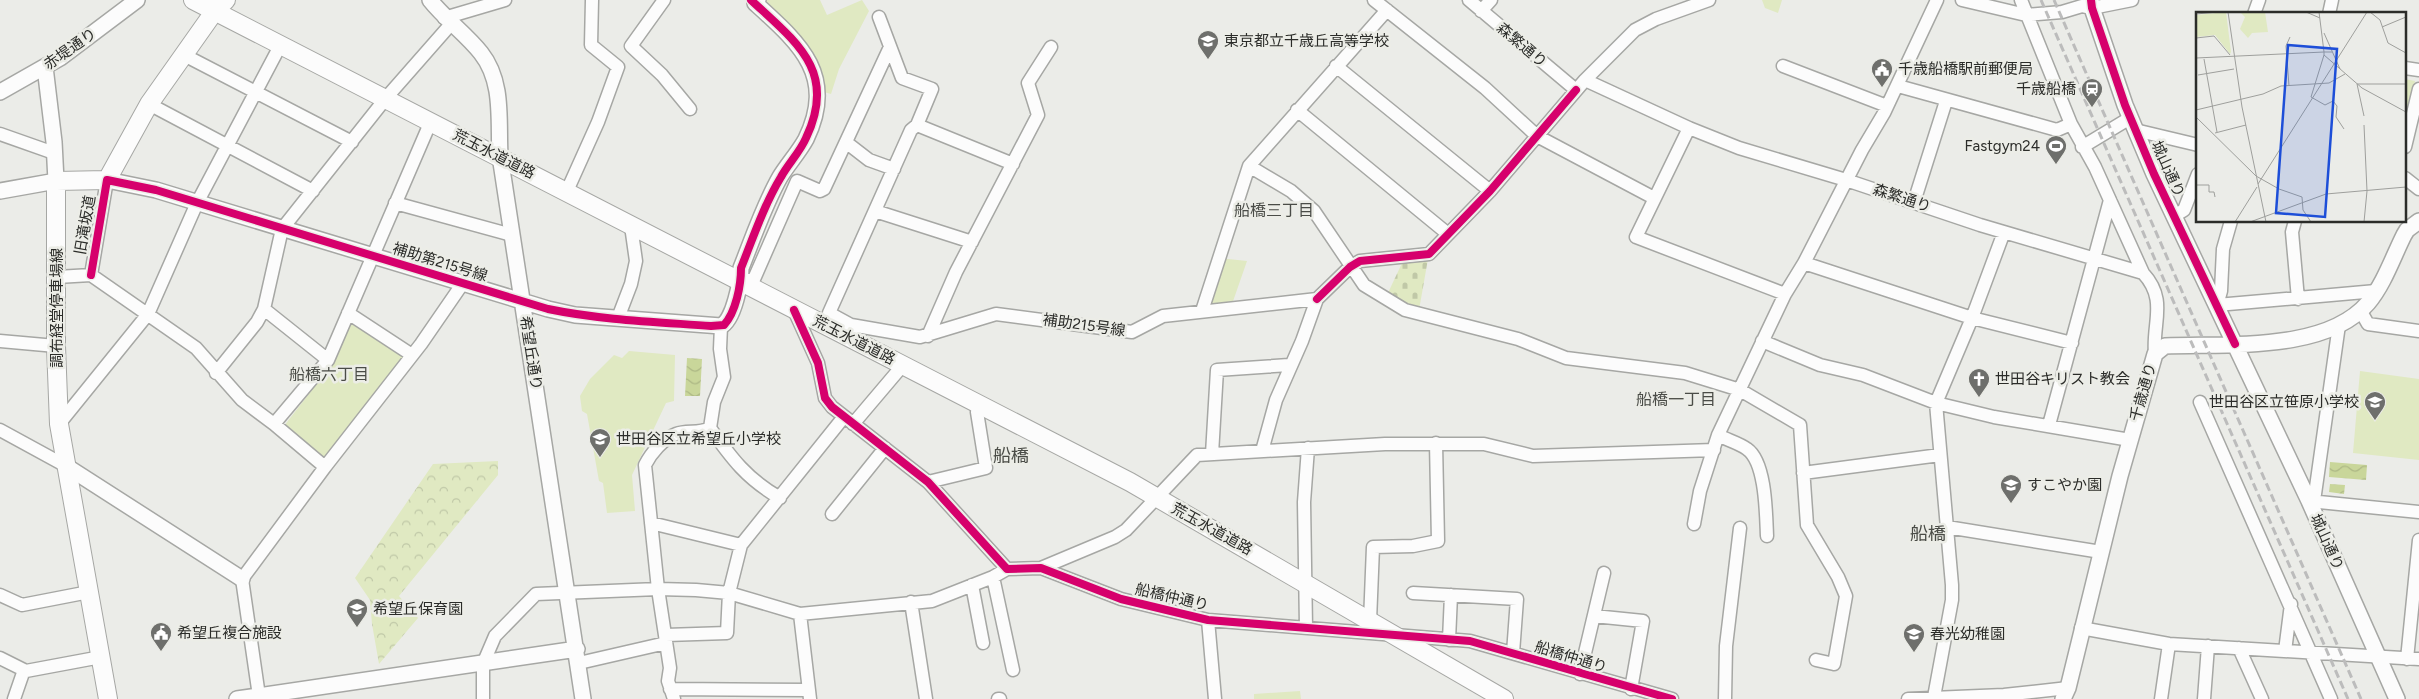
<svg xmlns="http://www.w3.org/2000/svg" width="2419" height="699" viewBox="0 0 2419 699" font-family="Figtree,'Noto Sans JP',sans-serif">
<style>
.forest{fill:url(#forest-crowns)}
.cemetery{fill:url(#cemetery-stones)}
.park{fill:#e0e9c2}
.water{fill:url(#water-waves)}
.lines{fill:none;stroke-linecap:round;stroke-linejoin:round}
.minor-casing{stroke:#a6a7a4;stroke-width:15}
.tertiary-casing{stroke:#a6a7a4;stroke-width:18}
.secondary-casing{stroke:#a6a7a4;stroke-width:20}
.minor{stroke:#fcfcfc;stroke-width:12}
.tertiary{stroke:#fcfcfc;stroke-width:15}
.secondary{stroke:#fcfcfc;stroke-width:18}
.rail{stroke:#bcbcbc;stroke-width:3;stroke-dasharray:8 4;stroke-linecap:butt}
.cycleway-casing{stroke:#ecede7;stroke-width:11}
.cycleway{stroke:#d6006c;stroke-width:8}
.labels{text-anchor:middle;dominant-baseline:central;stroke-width:5;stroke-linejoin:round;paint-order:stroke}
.poi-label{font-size:15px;fill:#2b2c29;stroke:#ecede7;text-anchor:start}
.street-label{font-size:15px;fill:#2b2c29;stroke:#ecede7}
.neighbourhood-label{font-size:16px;fill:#4a4c47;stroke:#ecede7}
.quarter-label{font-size:18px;fill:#4a4c47;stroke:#ecede7}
.inset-road{fill:none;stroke:#9e9f9c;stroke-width:1}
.view{fill:#1d4ed8;fill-opacity:0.15;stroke:#1d4ed8;stroke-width:2.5}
.inset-edge{fill:none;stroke:#2b2c29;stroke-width:2.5}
</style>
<defs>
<pattern id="forest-crowns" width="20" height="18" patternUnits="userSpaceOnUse" patternTransform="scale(1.25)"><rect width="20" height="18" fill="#e0e9c2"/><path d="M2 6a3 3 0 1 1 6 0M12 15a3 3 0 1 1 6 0" fill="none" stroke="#c0c8a7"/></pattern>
<pattern id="cemetery-stones" width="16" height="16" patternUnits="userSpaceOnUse" patternTransform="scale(1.25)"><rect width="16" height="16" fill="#e0e9c2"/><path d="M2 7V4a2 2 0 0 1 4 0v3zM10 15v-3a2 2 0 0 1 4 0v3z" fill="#c0c8a7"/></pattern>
<pattern id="water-waves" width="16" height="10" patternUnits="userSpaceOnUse" patternTransform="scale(1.25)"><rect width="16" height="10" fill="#c9d69a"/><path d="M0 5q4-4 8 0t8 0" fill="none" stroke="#adb885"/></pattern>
</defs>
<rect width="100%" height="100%" fill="#ebece8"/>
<path class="forest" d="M498,461V475L399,596L418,618L379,664L372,624L370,600L355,578L433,464Z"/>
<path class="cemetery" d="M1428,259L1419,310L1387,295L1403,261Z"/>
<path class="park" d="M760,0H820L827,15L862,0L869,11L839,69L831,94L820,91Z
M1762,0H1782L1778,13L1765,8Z
M2405,79L2415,81L2408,113L2405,112Z
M1219,258L1247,261L1231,307L1203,310Z
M350,323L406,357L326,460L284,426L332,364Z
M629,351L675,355L674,401L666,403L632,475L635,511L607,513L603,483L599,481L587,414L582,411L580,396L590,379L614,355L622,358Z
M2360,371L2419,379V460L2353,453Z
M1300,691L1301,699H1254V694Z"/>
<path class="water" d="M687,358L702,359L700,396H685Z
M2330,462L2367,465L2366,480L2329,477Z
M2330,484L2345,485L2344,494L2329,492Z"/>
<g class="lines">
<g class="minor-casing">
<path id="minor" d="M664,0L631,46L662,75L690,109
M1374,0L1485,88L1537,136L1654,198
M1469,0L1576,90
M1962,0L2026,15L2062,12L2082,6L2092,8L2132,0
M2021,0L2071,124L2095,167L2143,273
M1481,11L1491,0
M2254,14L2259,0
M2329,14L2332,0
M444,18L505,0
M184,55L352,142
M1336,66L1490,191
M1783,66L1887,106
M2405,68L2419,70
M1585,80L1689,128L1739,148L1846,180L1980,225L2143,273C2168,300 2152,323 2155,354
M1898,86L2057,130L2071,124
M149,104L313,191
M1297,110L1448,234
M917,125L1013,164
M1689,128L1636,237L1785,294
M2135,130L2198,145
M0,134L54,153
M847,143L869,160L894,169
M2082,147L2130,118
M2405,147L2419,89
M1249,166L1291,191L1314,211L1364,285L1405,310L1518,339L1566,358L1685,373L1740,390L1800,425L1807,525L1838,577L1846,596L1834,664L1816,660
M2405,178L2419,189
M567,191L598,122L618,67L591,45L592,0
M1914,202L1946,101
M395,203L512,235
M875,211L972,242
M2174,216L2184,210L2198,174
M2231,221L2223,249L2221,291L2217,305L2376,291
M2295,221L2292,232L2298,299
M1804,263L1972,318L2072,343
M91,275L196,348L242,400L274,424L325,467
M91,275L107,180
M57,277L91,275
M741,281L754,279L797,181L820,191L824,189L890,47
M264,309L328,360
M794,310L818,363L825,398L832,407L928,482L1007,569L1041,568L1121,599L1208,620L1470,641L1672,699
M2360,310L2368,324L2419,331
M1202,311L1249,166L1387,10
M348,313L412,355
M618,318L631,284L636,261L631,226
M851,325L920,337L996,314L1132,332L1163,316L1317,299
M849,331L851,325L829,313L911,130L917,125L932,89L902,78L879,17
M928,336L956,272L1038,115L1028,83L1051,47
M0,341L56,346
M1762,341L1820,365L1863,375L1936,403L1994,417L2130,440
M216,373L257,322L264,309L282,229L386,98L451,24
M2200,402L2331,699
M59,424L148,314L197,203L281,44
M274,424L328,360L431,121
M853,424L903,365
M2049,425L2110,200
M710,428C732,459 747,479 780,498
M0,430L66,466
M1718,435C1727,440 1739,443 1747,449C1766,462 1766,514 1767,536
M1262,451L1276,400L1302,341L1317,299L1350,267L1360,261L1429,254L1490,191L1585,80L1635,30L1656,19L1709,0
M1212,454L1217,370L1289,365
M1803,473L1940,455
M928,482L986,468L977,412L981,404
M2309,501L2315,494L2339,325
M2309,501L2419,512
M832,514L885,448
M651,523L741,545
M1694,524L1700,491L1718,435L1785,294L1804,263L1862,150L1884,113L1937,0
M1947,527L2101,552
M1041,568L1115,537L1126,530L1197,455L1385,444H1484L1533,456L1714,450
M993,577L1013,670
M972,585L983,643
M1413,593L1517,599L1513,653
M0,595L22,605L89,592
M911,602L926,699
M800,614L810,699
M1594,616L1643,621L1631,689
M1208,620L1215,699
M1370,621L1373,547L1413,546L1438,541L1436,443
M1306,627L1304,502L1308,448
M2081,628L2169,644L2419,659
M666,635L727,633L729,593L741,545L843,418
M1449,640L1451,595
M2239,648L2262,699
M2285,651L2291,604
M0,658L26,671L101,657
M2407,659L2419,540
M579,663L666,643
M1580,674L1604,573
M670,689L809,690
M259,696L242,579L325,467L421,344L463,283
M1934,697L1952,600V585L1936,403L1972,318L2004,232
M14,699L24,670
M483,699V664L495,636L536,594L658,589L696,590L729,593L800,614L932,601L993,577L1007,569
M674,699L668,681L670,668L658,589L645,465C651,453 663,439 676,434C687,430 699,434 710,428L714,402L724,377L720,349L721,326
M998,699H1000
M1725,699L1726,646L1740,528
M1908,699L2004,695L2068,688
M2161,699L2169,644
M2204,699L2208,646"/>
</g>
<g class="tertiary-casing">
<path id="tertiary" d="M430,0C445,19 466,34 481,53C504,82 498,121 500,156L583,699
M2091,0L2092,8L2125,105L2154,174L2309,501L2397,699
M0,92L60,58L137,0
M107,180L156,190L548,309L575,315L721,326C734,320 741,281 741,268C753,238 764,205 780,177C788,164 799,152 806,139C837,75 799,43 755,3L758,0
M0,191L56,181L54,142L45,67
M66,466L242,579
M237,699L577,649
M2063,699L2068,688L2120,476L2155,354L2165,346C2225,343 2325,353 2368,303C2384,284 2393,257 2404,235L2407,230L2419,221"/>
</g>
<g class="secondary-casing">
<path id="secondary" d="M193,0L1130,482L1504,699
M108,699L59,424L56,346V181L107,180L149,104L214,12L226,0"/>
</g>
<use href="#minor" class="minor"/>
<use href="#tertiary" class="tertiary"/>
<use href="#secondary" class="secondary"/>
<path class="rail" d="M2041,0L2348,699
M2054,0L2361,699"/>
<g class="cycleway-casing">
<path id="cycleway" d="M2091,0L2092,8L2125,105L2154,174L2235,344
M91,275L107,180L156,190L548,309C601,320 657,322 711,326L724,325C736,312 741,285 741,268C753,238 764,205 781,177C788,164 800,152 806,138C838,71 796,42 751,0
M1317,299L1350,267L1360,261L1429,254L1490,191L1576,90
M794,310L818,363L825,398L832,407L928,482L1007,569L1041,568L1121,599L1208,620L1470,641L1672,699"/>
</g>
<use href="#cycleway" class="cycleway"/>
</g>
<defs>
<g id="school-pin" transform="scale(1.125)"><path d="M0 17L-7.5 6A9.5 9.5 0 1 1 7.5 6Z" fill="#6e6f6c" stroke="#ecede7"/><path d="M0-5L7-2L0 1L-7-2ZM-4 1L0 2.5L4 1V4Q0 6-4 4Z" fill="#fff"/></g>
<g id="civic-pin" transform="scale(1.125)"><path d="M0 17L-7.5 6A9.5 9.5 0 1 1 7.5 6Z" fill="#6e6f6c" stroke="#ecede7"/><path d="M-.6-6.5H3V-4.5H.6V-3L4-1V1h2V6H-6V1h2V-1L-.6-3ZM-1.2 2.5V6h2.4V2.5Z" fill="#fff"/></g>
<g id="station-pin" transform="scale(1.125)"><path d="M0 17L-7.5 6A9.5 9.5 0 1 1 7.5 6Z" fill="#6e6f6c" stroke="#ecede7"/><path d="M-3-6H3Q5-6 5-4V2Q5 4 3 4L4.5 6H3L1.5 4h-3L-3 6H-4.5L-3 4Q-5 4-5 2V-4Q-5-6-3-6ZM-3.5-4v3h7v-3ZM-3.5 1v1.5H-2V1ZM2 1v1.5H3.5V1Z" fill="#fff"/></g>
<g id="stadium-pin" transform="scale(1.125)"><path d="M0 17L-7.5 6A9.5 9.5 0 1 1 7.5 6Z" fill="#6e6f6c" stroke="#ecede7"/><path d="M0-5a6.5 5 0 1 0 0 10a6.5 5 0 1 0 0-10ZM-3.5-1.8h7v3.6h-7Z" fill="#fff"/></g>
<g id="church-pin" transform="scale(1.125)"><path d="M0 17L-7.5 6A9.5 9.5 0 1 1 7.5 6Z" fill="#6e6f6c" stroke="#ecede7"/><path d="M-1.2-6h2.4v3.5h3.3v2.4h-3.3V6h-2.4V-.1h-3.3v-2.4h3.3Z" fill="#fff"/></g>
</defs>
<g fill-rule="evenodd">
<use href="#school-pin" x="1208" y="41"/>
<use href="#civic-pin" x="1882" y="69"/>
<use href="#station-pin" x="2092" y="89"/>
<use href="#stadium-pin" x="2056" y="146"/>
<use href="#church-pin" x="1979" y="379"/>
<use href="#school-pin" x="2375" y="402"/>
<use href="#school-pin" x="600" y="439"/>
<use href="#school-pin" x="2011" y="485"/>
<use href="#school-pin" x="357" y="609"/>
<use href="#civic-pin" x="161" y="633"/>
<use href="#school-pin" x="1914" y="634"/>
</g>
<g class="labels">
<g class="poi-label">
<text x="1224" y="41">東京都立千歳丘高等学校</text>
<text x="1898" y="69">千歳船橋駅前郵便局</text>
<text x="2076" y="89" text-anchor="end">千歳船橋</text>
<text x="2040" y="146" text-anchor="end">Fastgym24</text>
<text x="1995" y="379">世田谷キリスト教会</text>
<text x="2359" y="402" text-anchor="end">世田谷区立笹原小学校</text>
<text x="616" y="439">世田谷区立希望丘小学校</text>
<text x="2027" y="485">すこやか園</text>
<text x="373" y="609">希望丘保育園</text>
<text x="177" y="633">希望丘複合施設</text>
<text x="1930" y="634">春光幼稚園</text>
</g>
<g class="street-label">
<text transform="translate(1522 45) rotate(40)">森繁通り</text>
<text transform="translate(70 49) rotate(-35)">赤堤通り</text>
<text transform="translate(494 154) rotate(27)">荒玉水道道路</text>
<text transform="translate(2168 169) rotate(66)">城山通り</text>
<text transform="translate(1902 198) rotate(18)">森繁通り</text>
<text transform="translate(85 225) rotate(-80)">旧滝坂道</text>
<text transform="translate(440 262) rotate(17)">補助第215号線</text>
<text transform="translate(57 308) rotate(-90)">調布経堂停車場線</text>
<text transform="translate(1084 325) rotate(8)">補助215号線</text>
<text transform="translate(854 340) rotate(27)">荒玉水道道路</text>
<text transform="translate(531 353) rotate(81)">希望丘通り</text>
<text transform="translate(2143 392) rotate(-74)">千歳通り</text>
<text transform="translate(1212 529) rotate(29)">荒玉水道道路</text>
<text transform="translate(2327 542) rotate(66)">城山通り</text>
<text transform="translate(1172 597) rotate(13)">船橋仲通り</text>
<text transform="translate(1571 657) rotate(17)">船橋仲通り</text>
</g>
<g class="neighbourhood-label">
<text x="1274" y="210">船橋三丁目</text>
<text x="329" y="374">船橋六丁目</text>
<text x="1676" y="399">船橋一丁目</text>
</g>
<g class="quarter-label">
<text x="1011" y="456">船橋</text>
<text x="1928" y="534">船橋</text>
</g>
</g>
<g transform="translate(2196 12)">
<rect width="210" height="210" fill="#ebece8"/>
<path d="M30,0L35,40L34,42L19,23L0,25V3ZM69,0L72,20L56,21L52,26L44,17L49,5L44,0Z" fill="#e0e9c2"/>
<path class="inset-road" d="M32,0L46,95L70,210M110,0L124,6M123,0L128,40H136M174,0L184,8L192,31L210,41M0,2L22,0M186,15L210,5M128,21L144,57M0,26L18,24L34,43M128,43L115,85L129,93L137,89L141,94L140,105L148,117M0,46L128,40V43L166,76L210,100M8,47L21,120M2,63L38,57M161,72H210M161,72L168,104M93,74L90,34L94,25M0,98L67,82L85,74L133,71L149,62M0,105L60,164L83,177M19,121L50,113M62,172L171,0M0,173H13V180H18L19,185M83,177L106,185L107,198L115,210M39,210L61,175M54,210L130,182L210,175M168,210L171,179L168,113"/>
<path class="view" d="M92,33L141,37L129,205L80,201Z"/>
<rect width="210" height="210" class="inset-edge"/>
</g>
</svg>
